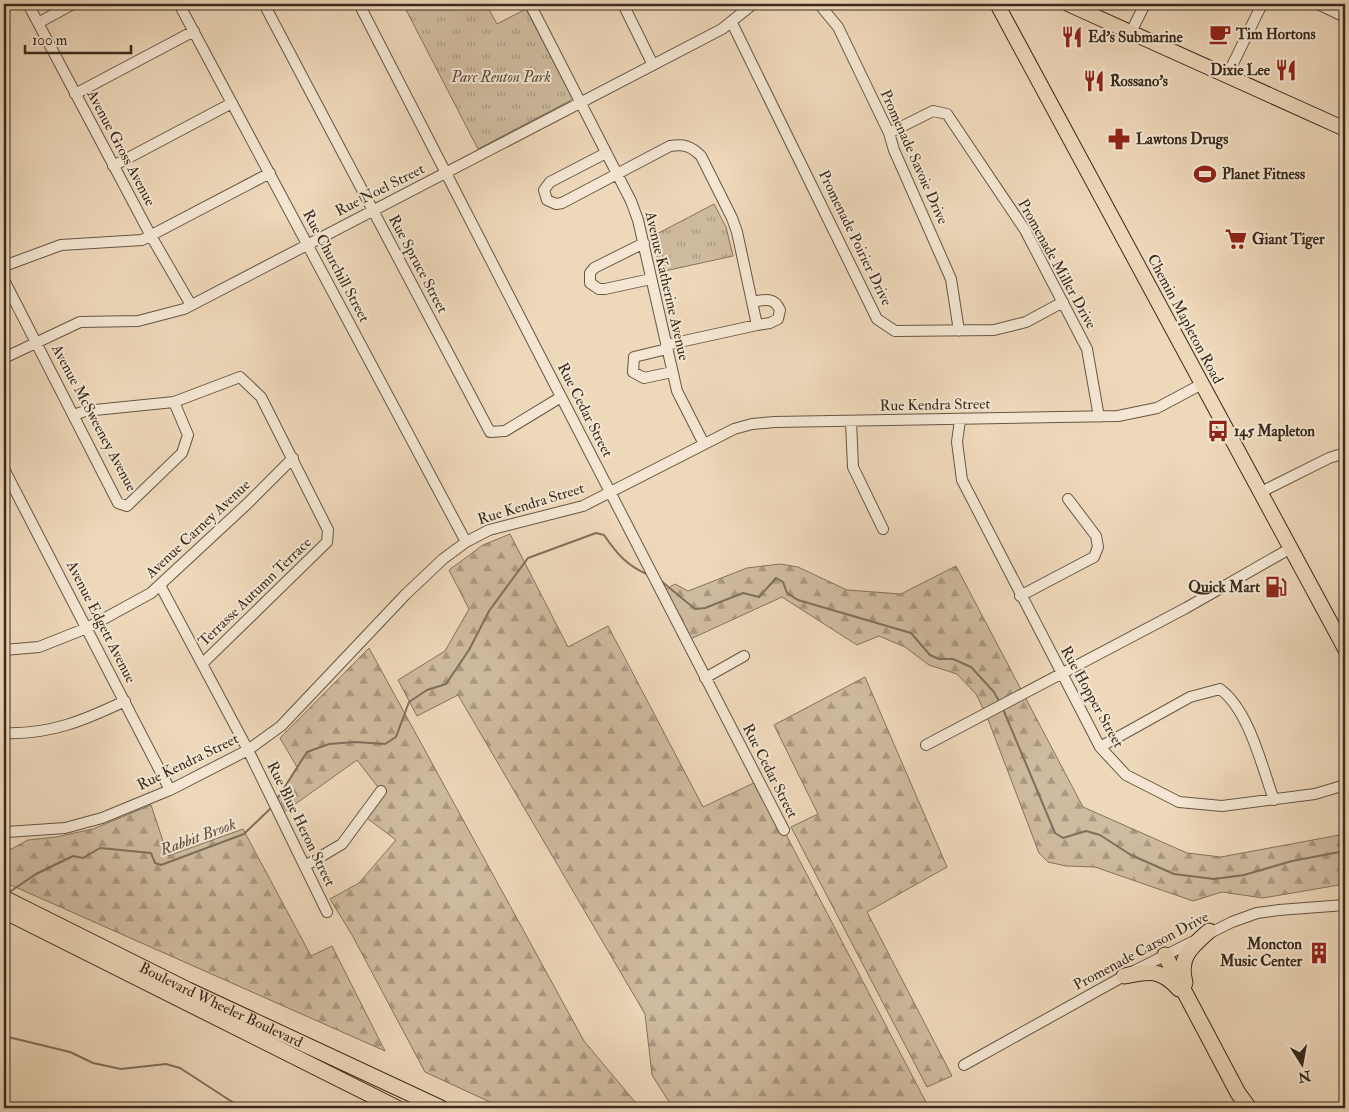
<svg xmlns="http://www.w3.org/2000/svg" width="1349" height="1112" viewBox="0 0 1349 1112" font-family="'IM FELL Double Pica',serif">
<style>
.grass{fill:url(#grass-tufts);stroke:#84735e}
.forest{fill:url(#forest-firs);stroke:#84735e}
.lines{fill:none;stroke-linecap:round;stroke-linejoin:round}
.stream{stroke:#806f5b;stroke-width:2}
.minor-casing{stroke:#665644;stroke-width:12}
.major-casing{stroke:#392b1d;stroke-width:16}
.highway-casing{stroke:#392b1d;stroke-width:17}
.minor{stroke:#f4e6d2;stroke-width:10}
.major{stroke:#eed8ba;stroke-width:14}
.highway{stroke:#eed8ba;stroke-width:15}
.labels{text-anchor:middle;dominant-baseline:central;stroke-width:4;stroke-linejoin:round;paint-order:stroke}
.poi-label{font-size:15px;font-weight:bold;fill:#392b1d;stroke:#f4e6d2;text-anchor:start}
.park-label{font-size:15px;font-style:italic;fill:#574837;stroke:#f4e6d2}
.street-label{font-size:15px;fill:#392b1d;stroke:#f4e6d2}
.water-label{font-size:16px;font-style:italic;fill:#5d4d3c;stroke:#f4e6d2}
</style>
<defs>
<pattern id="grass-tufts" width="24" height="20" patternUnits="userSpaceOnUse" patternTransform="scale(1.25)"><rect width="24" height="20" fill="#cfbb9f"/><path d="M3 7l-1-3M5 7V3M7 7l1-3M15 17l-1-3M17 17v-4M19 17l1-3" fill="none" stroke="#a99881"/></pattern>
<pattern id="forest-firs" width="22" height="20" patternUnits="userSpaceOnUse" patternTransform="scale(1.25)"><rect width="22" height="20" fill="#cfbb9f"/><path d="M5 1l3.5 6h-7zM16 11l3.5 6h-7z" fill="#a99881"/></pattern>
</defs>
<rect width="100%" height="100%" fill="#eed8ba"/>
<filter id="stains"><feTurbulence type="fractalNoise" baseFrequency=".004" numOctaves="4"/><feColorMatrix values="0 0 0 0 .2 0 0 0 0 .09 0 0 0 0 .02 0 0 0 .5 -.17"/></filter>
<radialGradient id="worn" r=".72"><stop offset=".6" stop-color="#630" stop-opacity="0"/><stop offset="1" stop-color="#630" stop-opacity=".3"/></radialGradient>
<path class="grass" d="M403,4H486L497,24L526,9L573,99L478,149Z
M714,204L726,227L733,256L660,272L653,236Z"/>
<path class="forest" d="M510,534L568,647L608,626L703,807L758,781L929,1108H673L652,1075L645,1014L458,695L417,716L398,680L445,651L469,609L449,570L483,545Z
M780,564L798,567L847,590L901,594L956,566L1083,807L1187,853L1221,857L1345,834V884L1263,898L1222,892L1193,901L1095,867L1066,866L1048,862L1039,853L986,714L976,694L957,674L929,665L905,647L879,636L857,645L782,597L686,641L661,592L675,584L688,591L747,568Z
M369,648L584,1041L640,1108H503L425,1072L352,935L330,899L359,883L396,840L363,815L381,791L357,760L280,815L274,804L297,767L280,738Z
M865,677L947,867L867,912L952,1076L927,1087L791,827L818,814L774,725Z
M151,805L168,856L243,829L311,956L332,946L385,1051L4,882V853L28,840L56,837L93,829Z"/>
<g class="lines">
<path class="stream" d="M660,580L695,609L705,608L743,593L759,597L776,578L783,582L787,593L798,600L911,633L930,655L939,659H953L971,667L994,692L1000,703
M1003,709L1055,833L1063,838L1086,831L1100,835L1131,855L1174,874L1214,879L1244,875L1292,861L1345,851
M277,799L307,752L329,744L355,742L385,744L396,737L409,702L427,690L446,684L469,650L489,611L528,558L596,533L604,535C617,554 627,566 649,575
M8,893L36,874L73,856L83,858L100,848L151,853L155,863L161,865L244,834L272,807
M4,1036L70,1052L93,1063L121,1069L166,1064L180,1068L237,1105L259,1108"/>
<g class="minor-casing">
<path id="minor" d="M28,4L151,236L191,305
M179,4L466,542
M264,4L490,432L505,431L561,397
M359,4L784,830
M530,4L631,201L638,220L677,391L704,444
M623,4L653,65
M819,4L838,27L889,133L894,150L951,279L959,331
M1318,4L1345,17
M38,23L73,4
M732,23L877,319L895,331L994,330L1026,322L1063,302
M1131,32L1145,4
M1227,76L1262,4
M75,94L194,31
M889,133L933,111L947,114L1025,230L1087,349L1099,417
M606,153L550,182L544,190L547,200L556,204L562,203L670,146C684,144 691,146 701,156L732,218L737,232L757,325L666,345
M113,166L232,103
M644,243L594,268L590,273V283L599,289H605L651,279
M4,266L61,245L142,240L270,173
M4,280L118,503L127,506L182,453L188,435L174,402
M752,302C764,300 774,296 780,310L778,319L770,323L757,325
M667,349L634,357L633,372L644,378L672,372
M4,358L80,322L138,321L184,309L722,29L753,4
M74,415L85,411L174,402L240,377L261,397L328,530L327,542L202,664
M960,420L957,442L962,480L1100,747L1126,775L1179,802L1222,806L1315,794L1345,785
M851,421L853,467L883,529
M4,469L170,790
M1261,492L1329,458L1345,453
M161,587L248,750L327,912
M1020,596L1094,557L1098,547L1096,536L1068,499
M4,650L39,647L87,628L151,593L247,504L293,458
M705,678L744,656
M4,733C50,735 85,720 125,701
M926,745L1186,608L1291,548
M1100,747L1190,697L1220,689C1249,710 1262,767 1274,800
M7,832L65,828L102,818L170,790L248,750L281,726L406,594L443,559L466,542L489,530L583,506L734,429L752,424L775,422L1118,416L1157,408L1202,384
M305,866L342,844L381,791
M964,1065L1124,976L1232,922L1257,913L1279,910L1345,905"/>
</g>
<g class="major-casing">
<path id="major" d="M997,4L1345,649
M1068,4L1345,129"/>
</g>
<g class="highway-casing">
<g id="highway">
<path id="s1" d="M4,898L188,990L441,1108"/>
<path d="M4,911L397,1108"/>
<path d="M1165,955L1238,1093L1249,1108"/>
<path d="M1124,976C1149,971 1160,968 1179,989"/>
<path d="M1185,983C1178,957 1191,947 1209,931"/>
</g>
</g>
<use href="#minor" class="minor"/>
<use href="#major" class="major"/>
<use href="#highway" class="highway"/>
</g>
<defs>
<g id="cafe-bare" transform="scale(1.725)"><path d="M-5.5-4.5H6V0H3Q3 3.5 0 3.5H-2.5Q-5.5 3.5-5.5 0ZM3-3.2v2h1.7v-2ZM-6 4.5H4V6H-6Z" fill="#8f2418" stroke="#f4e6d2" stroke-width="2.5" paint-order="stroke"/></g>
<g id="restaurant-bare" transform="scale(1.725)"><path d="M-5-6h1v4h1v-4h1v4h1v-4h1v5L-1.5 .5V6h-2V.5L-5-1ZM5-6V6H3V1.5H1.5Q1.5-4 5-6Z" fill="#8f2418" stroke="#f4e6d2" stroke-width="2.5" paint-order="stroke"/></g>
<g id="pharmacy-bare" transform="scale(1.725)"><path d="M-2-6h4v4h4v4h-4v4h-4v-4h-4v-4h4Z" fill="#8f2418" stroke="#f4e6d2" stroke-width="2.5" paint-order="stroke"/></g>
<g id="stadium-bare" transform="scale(1.725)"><path d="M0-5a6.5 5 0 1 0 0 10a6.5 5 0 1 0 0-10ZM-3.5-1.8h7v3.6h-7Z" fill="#8f2418" stroke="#f4e6d2" stroke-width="2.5" paint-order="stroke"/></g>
<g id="supermarket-bare" transform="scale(1.725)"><path d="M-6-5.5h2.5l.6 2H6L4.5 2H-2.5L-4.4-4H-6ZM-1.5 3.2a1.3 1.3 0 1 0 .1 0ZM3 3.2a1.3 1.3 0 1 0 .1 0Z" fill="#8f2418" stroke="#f4e6d2" stroke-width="2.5" paint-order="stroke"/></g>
<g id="bus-bare" transform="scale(1.725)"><path d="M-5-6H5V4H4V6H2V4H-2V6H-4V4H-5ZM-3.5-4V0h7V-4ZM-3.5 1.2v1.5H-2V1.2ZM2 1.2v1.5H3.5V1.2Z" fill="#8f2418" stroke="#f4e6d2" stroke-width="2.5" paint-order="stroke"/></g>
<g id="fuel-bare" transform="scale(1.725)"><path d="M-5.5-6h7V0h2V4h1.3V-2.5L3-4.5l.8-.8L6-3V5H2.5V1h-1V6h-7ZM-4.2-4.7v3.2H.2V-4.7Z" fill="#8f2418" stroke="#f4e6d2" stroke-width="2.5" paint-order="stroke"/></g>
<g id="building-bare" transform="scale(1.725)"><path d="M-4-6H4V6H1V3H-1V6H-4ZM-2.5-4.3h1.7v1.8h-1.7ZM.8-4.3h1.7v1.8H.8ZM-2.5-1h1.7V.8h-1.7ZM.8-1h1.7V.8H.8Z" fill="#8f2418" stroke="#f4e6d2" stroke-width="2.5" paint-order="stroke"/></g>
</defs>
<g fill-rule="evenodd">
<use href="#cafe-bare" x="1220" y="34"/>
<use href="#restaurant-bare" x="1072" y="37"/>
<use href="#restaurant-bare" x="1286" y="70"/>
<use href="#restaurant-bare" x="1094" y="81"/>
<use href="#pharmacy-bare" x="1119" y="139"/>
<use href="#stadium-bare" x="1205" y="174"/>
<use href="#supermarket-bare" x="1236" y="239"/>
<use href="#bus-bare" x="1218" y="431"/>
<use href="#fuel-bare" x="1276" y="587"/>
<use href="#building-bare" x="1319" y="953"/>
</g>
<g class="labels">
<g class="poi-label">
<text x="1236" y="34">Tim Hortons</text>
<text x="1088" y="37">Ed's Submarine</text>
<text x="1270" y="70" text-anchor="end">Dixie Lee</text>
<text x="1110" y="81">Rossano's</text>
<text x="1136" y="139">Lawtons Drugs</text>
<text x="1222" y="174">Planet Fitness</text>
<text x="1252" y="239">Giant Tiger</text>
<text x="1234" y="431">145 Mapleton</text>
<text x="1260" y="587" text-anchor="end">Quick Mart</text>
<text x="1302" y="944" text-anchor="end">Moncton<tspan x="1302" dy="17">Music Center</tspan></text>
</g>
<g class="park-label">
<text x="501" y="77">Parc Renton Park</text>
</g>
<g class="street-label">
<text transform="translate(121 148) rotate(62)">Avenue Gross Avenue</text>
<text transform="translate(914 157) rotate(66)">Promenade Savoie Drive</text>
<text transform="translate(380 190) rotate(-27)">Rue Noel Street</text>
<text transform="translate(855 238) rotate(64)">Promenade Poirier Drive</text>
<text transform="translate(418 264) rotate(62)">Rue Spruce Street</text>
<text transform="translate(1057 264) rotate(61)">Promenade Miller Drive</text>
<text transform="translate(336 266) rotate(62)">Rue Churchill Street</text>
<text transform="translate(667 286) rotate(77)">Avenue Katherine Avenue</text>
<text transform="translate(1185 319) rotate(62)">Chemin Mapleton Road</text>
<text transform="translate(935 405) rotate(-1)">Rue Kendra Street</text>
<text transform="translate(585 410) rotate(63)">Rue Cedar Street</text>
<text transform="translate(94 418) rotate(62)">Avenue McSweeney Avenue</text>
<text transform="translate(531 504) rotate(-17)">Rue Kendra Street</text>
<text transform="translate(198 529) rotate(-43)">Avenue Carney Avenue</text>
<text transform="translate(255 592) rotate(-44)">Terrasse Autumn Terrace</text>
<text transform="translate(101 622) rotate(63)">Avenue Edgett Avenue</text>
<text transform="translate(1092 697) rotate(61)">Rue Hopper Street</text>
<text transform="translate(188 762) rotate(-26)">Rue Kendra Street</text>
<text transform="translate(770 771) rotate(63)">Rue Cedar Street</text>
<text transform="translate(301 824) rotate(64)">Rue Blue Heron Street</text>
<text transform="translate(1141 951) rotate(-28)">Promenade Carson Drive</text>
<text stroke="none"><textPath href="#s1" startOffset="242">Boulevard Wheeler Boulevard</textPath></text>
</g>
<g class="water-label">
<text transform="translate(198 837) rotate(-20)">Rabbit Brook</text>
</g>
</g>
<rect width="1349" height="1112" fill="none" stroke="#eed8ba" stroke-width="20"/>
<rect x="5" y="5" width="1339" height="1102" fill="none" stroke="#392b1d" stroke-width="2.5"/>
<rect x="10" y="10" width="1329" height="1092" fill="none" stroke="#392b1d"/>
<g transform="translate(1302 1064) rotate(169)" stroke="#f4e6d2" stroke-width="4" paint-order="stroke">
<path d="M0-4L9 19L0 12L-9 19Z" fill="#392b1d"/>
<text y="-8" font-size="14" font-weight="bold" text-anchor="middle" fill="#392b1d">N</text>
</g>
<path d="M25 45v8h106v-8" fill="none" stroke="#392b1d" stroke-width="2.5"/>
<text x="32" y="45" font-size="15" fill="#392b1d" stroke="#f4e6d2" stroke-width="4" paint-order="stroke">100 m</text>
<rect width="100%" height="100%" filter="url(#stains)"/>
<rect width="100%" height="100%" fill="url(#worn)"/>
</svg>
